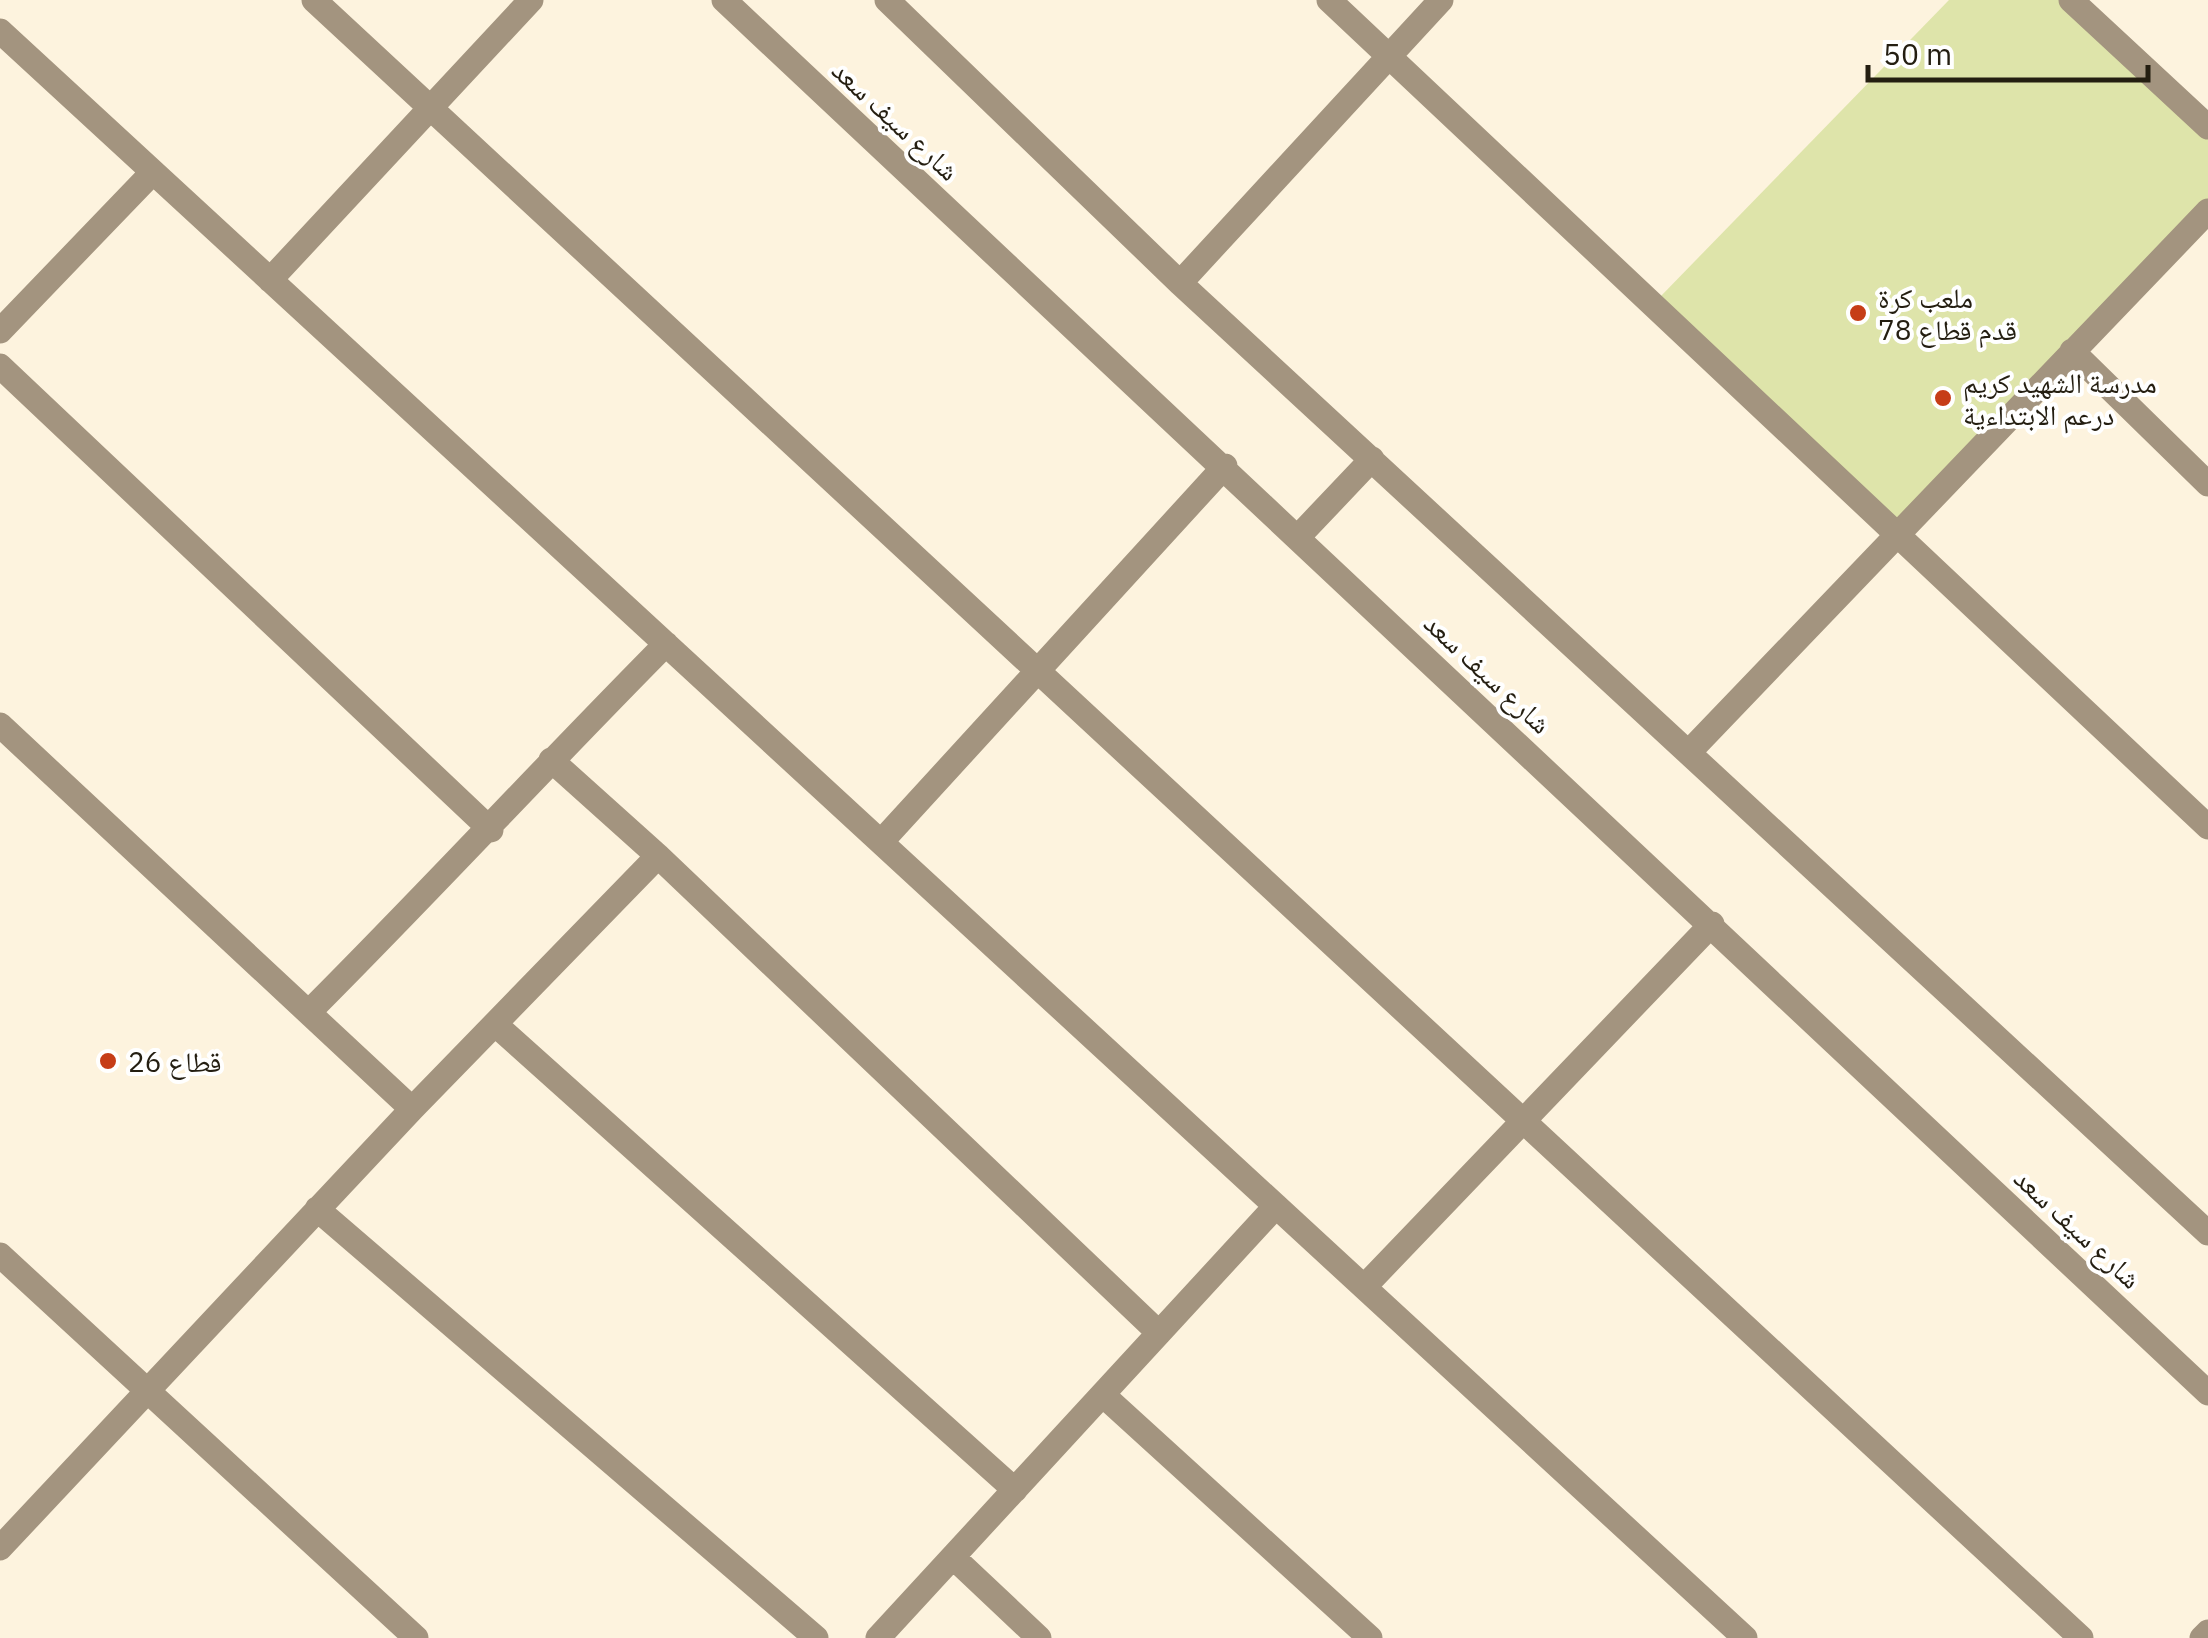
<svg xmlns="http://www.w3.org/2000/svg" width="2208" height="1638" viewBox="0 0 2208 1638" font-family="'IBM Plex Sans','Noto Naskh Arabic',sans-serif">
<style>
.green{fill:#dee4aa}
.lines{fill:none;stroke-linecap:round;stroke-linejoin:round}
.minor{stroke:#a3947f;stroke-width:25}
.poi-dot{fill:#c63d17;stroke:#fff;stroke-width:4}
.labels{text-anchor:middle;dominant-baseline:central;stroke-width:8;stroke-linejoin:round;paint-order:stroke}
.street-label{font-size:28px;fill:#241e11;stroke:#fff}
.poi-label{font-size:28px;fill:#241e11;stroke:#fff;text-anchor:start}
</style>
<rect width="100%" height="100%" fill="#fdf3de"/>
<path class="green" d="M1949,0H2071L2208,127V211L1895,532L1660,297Z"/>
<g class="lines">
<path class="minor" d="M314,0L2081,1638
M724,0L2208,1393
M887,0L1180,283L2208,1233
M1329,0L2208,827
M2071,0L2208,127
M0,31L1745,1638
M270,280L531,0
M1180,283L1441,0
M0,331L153,172
M2072,351L2208,484
M0,366L491,830
M1299,536L1372,459
M0,725L412,1109
M1690,751L2208,211
M551,760L658,856L1159,1333
M881,842L1225,466
M309,1012C430,891 545,766 666,644
M496,1025L1015,1490
M317,1209L816,1638
M0,1255L416,1638
M1364,1287L1712,924
M1103,1395L1370,1638
M0,1548L412,1109L658,856
M953,1557L1039,1638
M878,1638L1276,1206
M2202,1638L2208,1632"/>
</g>
<g class="poi-dot">
<circle cx="1858" cy="313" r="10"/>
<circle cx="1943" cy="398" r="10"/>
<circle cx="108" cy="1061" r="10"/>
</g>
<g class="labels">
<g class="street-label">
<text transform="translate(896 120) rotate(43)">شارع سيف سعد</text>
<text transform="translate(1488 673) rotate(43)">شارع سيف سعد</text>
<text transform="translate(2078 1228) rotate(43)">شارع سيف سعد</text>
</g>
<g class="poi-label">
<text x="1878" y="297">ملعب كرة<tspan x="1878" dy="32">قدم قطاع 78</tspan></text>
<text x="1963" y="382">مدرسة الشهيد كريم<tspan x="1963" dy="32">درعم الابتداءية</tspan></text>
<text x="128" y="1061">قطاع 26</text>
</g>
</g>
<path d="M1868 65v15h280v-15" fill="none" stroke="#241e11" stroke-width="5"/>
<text x="1883" y="65" font-size="30" fill="#241e11" stroke="#ffffff" stroke-width="8" paint-order="stroke">50 m</text>
</svg>
